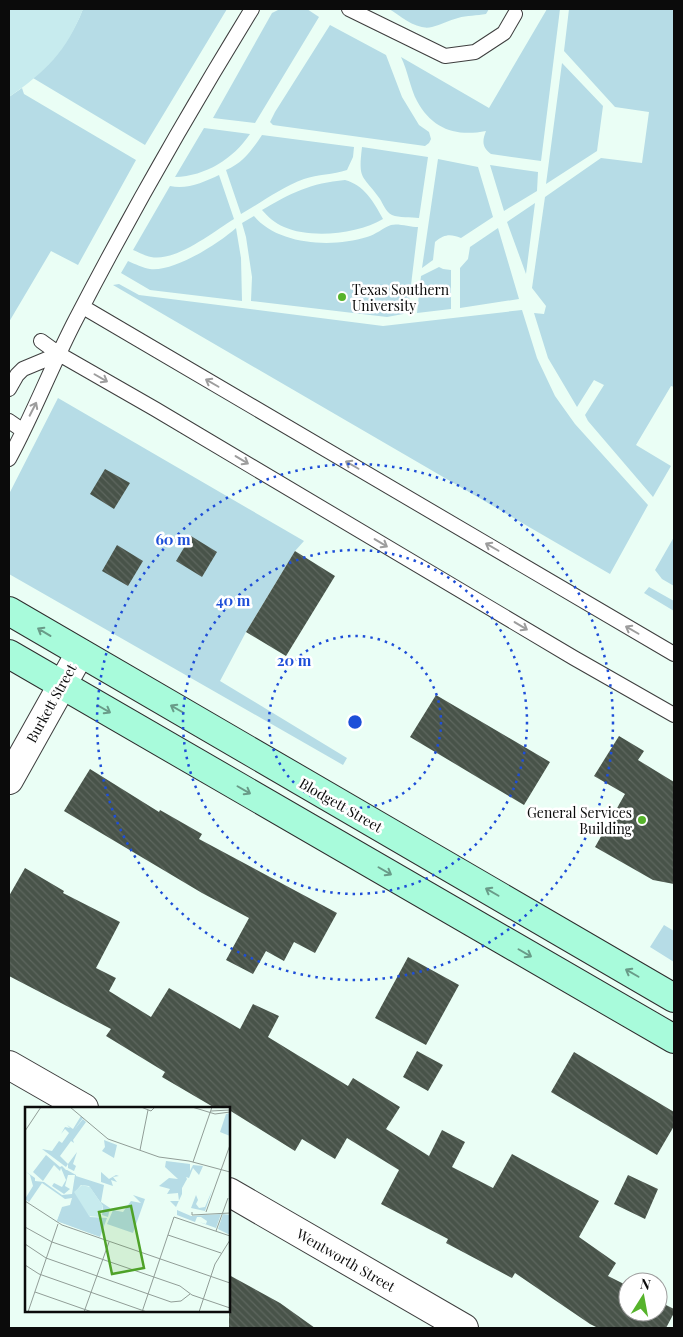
<svg xmlns="http://www.w3.org/2000/svg" width="683" height="1337" viewBox="0 0 683 1337" font-family="'Playfair Display',serif">
<style>
.grass{fill:#b6dce6}
.pitch{fill:#c7ebee}
.building{fill:url(#building-back-hatch)}
.lines{fill:none;stroke-linecap:round;stroke-linejoin:round}
.lane-casing{stroke:#3e3e3e;stroke-width:16}
.street-casing{stroke:#3e3e3e;stroke-width:30}
.secondary-casing{stroke:#2d2d2d;stroke-width:30}
.lane{stroke:#fff;stroke-width:14}
.street{stroke:#fff;stroke-width:28}
.secondary{stroke:#a8fbdb;stroke-width:28}
.oneway{stroke:#9d9d9d}
.oneway2{stroke:#699b88}
.ring{fill:none;stroke:#1d4ed8;stroke-width:2.5;stroke-dasharray:2.5 5}
.poi-dot{fill:#56b32b;stroke:#fff;stroke-width:2}
.labels{text-anchor:middle;dominant-baseline:central;stroke-width:5;stroke-linejoin:round;paint-order:stroke}
.poi-label{font-size:14px;fill:#0b0b0b;stroke:#fff;text-anchor:start}
.street-label{font-size:14px;fill:#0b0b0b;stroke:#fff}
.inset-road{fill:none;stroke:#919d97;stroke-width:1}
.view{fill:#4ea228;fill-opacity:0.15;stroke:#4ea228;stroke-width:2.5}
.inset-edge{fill:none;stroke:#0b0b0b;stroke-width:2.5}
.centre{fill:#1d4ed8;stroke:#fff;stroke-width:2.5}
.ring-label{font-size:15px;text-anchor:middle;font-weight:bold;fill:#1d4ed8;stroke:#fff;stroke-width:5;stroke-linejoin:round;paint-order:stroke}
</style>
<defs>
<pattern id="building-back-hatch" width="6" height="6" patternUnits="userSpaceOnUse" patternTransform="scale(1.25)"><rect width="6" height="6" fill="#485349"/><path d="M-1 5l2 2M0 0l6 6M5-1l2 2" fill="none" stroke="#5e675f"/></pattern>
</defs>
<rect width="100%" height="100%" fill="#eafef5"/>
<path class="grass" d="M83,9H227L145,145L33,78C55,61 73,35 83,9Z
M280,9H307L319,17L255,123L213,118L272,13Z
M389,9H489L486,14C477,16 467,15 458,18C449,20 441,25 432,27C417,31 401,16 389,9Z
M547,9H560L541,161L491,154C482,147 482,141 486,131C456,137 432,129 417,101C410,88 408,71 401,57L489,108Z
M569,9H674V387L671,386L636,445L671,466L653,497L588,421L585,415L604,385L594,380L577,407L548,358L534,313L544,314L546,306L532,288L545,197L601,158L642,163L649,112L615,107L564,51Z
M330,25L386,55L402,97L419,125L429,132L431,139L429,143L425,146L273,125L270,122L275,112Z
M562,63L603,106L597,151L546,184Z
M22,88L24,94L136,160L78,265L51,251L9,322V97Z
M204,128L250,134C233,159 206,176 175,177Z
M262,135L354,147L353,157L347,170C333,175 318,174 304,179C282,187 262,202 241,214L226,170C243,163 252,150 262,135Z
M362,147L428,157L419,218C411,217 399,218 392,215C386,212 383,204 380,199C362,174 358,181 362,147Z
M438,159L478,167L493,217L461,238C450,234 445,234 435,242L433,260L422,268Z
M490,165L538,172L537,191L504,211Z
M219,175L234,219C213,232 176,262 151,257C145,256 138,252 133,250L170,186C187,190 204,182 219,175Z
M345,180C364,185 374,202 383,219C358,234 311,239 284,227C275,223 268,217 262,210C291,193 311,183 345,180Z
M535,203L526,274L507,222Z
M254,216C278,245 332,248 367,237C375,235 383,228 391,225C398,223 410,227 418,227L408,310L403,314L387,317L251,301L252,277L246,237L242,223Z
M236,228L241,258L242,301L150,290L121,273L128,261C135,264 143,268 150,269C174,272 218,244 236,228Z
M498,228L519,299L460,308V268L468,259L470,247Z
M439,267L443,269L451,270V309L417,313L421,276Z
M119,284L139,295L383,326L522,310L537,358L555,396L575,424L648,505L610,574L113,285Z
M58,398L304,541L295,551L246,632L220,681L347,758L343,765L9,574V494Z
M674,537V586L662,579L655,570Z
M649,587L674,601V611L644,593Z
M664,925L674,931V962L650,947Z"/>
<path class="pitch" d="M9,9H83C67,51 45,72 9,97Z"/>
<path class="building" d="M105,469L130,483L114,509L90,494Z
M191,536L217,552L202,577L176,561Z
M117,545L143,561L128,586L102,571Z
M295,551L335,576L286,656L246,632Z
M436,695L550,762L524,805L410,737Z
M619,736L644,751L638,760L674,782V884L653,880L595,847L625,794L594,776Z
M90,769L159,812L160,810L202,834L199,839L337,913L315,953L294,942L284,961L266,951L253,974L226,960L249,918L202,893L64,811Z
M25,868L64,891L63,893L120,922L96,968L116,978L109,991L151,1017L169,988L240,1029L253,1004L279,1016L268,1037L348,1086L353,1078L400,1107L386,1129L429,1156L442,1130L465,1142L452,1167L493,1188L512,1154L599,1201L579,1237L616,1263L608,1276L628,1286V1312H658V1301L674,1309V1313L666,1328H598L590,1324L515,1273L512,1278L446,1243L448,1239L381,1204L399,1170L347,1138L335,1159L302,1139L295,1151L229,1110V1108H215L162,1077L165,1072L106,1036L111,1029L9,976V896Z
M408,957L459,985L426,1045L375,1018Z
M417,1051L443,1065L428,1091L403,1077Z
M574,1052L674,1112V1126L657,1155L551,1092Z
M628,1175L658,1189L645,1219L614,1204Z
M229,1275L280,1303L315,1328H229Z"/>
<g class="lines">
<g class="lane-casing">
<path id="lane" d="M349,9L445,56L475,52L504,33L515,14
M83,307L674,654
M41,341L59,354L155,409L574,658L674,715
M9,389L17,375L23,369L59,354
M9,421L22,430
M9,459C34,413 52,365 76,319C131,213 190,110 252,9"/>
</g>
<g class="street-casing">
<path id="street" d="M9,780L80,653
M9,1065L84,1108
M229,1192L464,1328"/>
</g>
<g class="secondary-casing">
<path id="secondary" d="M9,611L674,998
M9,654L674,1039"/>
</g>
<use href="#lane" class="lane"/>
<use href="#street" class="street"/>
<use href="#secondary" class="secondary"/>
</g>
<defs><path id="oneway-shaft" d="M-6 0H5M1.5-3L5.5 0L1.5 3" fill="none" stroke-width="1.6" stroke-linecap="round" stroke-linejoin="round" transform="scale(1.25)"/></defs>
<g class="oneway">
<use href="#oneway-shaft" transform="translate(101 378) rotate(30)"/>
<use href="#oneway-shaft" transform="translate(212 383) rotate(-150)"/>
<use href="#oneway-shaft" transform="translate(33 409) rotate(-63)"/>
<use href="#oneway-shaft" transform="translate(242 460) rotate(31)"/>
<use href="#oneway-shaft" transform="translate(352 465) rotate(-150)"/>
<use href="#oneway-shaft" transform="translate(381 543) rotate(31)"/>
<use href="#oneway-shaft" transform="translate(492 547) rotate(-150)"/>
<use href="#oneway-shaft" transform="translate(521 626) rotate(31)"/>
<use href="#oneway-shaft" transform="translate(632 630) rotate(-150)"/>
</g>
<g class="oneway2">
<use href="#oneway-shaft" transform="translate(44 632) rotate(-149)"/>
<use href="#oneway-shaft" transform="translate(104 709) rotate(30)"/>
<use href="#oneway-shaft" transform="translate(177 709) rotate(-150)"/>
<use href="#oneway-shaft" transform="translate(244 790) rotate(30)"/>
<use href="#oneway-shaft" transform="translate(385 871) rotate(30)"/>
<use href="#oneway-shaft" transform="translate(492 892) rotate(-150)"/>
<use href="#oneway-shaft" transform="translate(525 953) rotate(30)"/>
<use href="#oneway-shaft" transform="translate(632 973) rotate(-150)"/>
</g>
<g class="ring">
<circle cx="355" cy="722" r="86"/>
<circle cx="355" cy="722" r="172"/>
<circle cx="355" cy="722" r="258"/>
</g>
<g class="poi-dot">
<circle cx="342" cy="297" r="5"/>
<circle cx="642" cy="820" r="5"/>
</g>
<g class="labels">
<g class="poi-label">
<text x="352" y="289">Texas Southern<tspan x="352" dy="16">University</tspan></text>
<text x="632" y="812" text-anchor="end">General Services<tspan x="632" dy="16">Building</tspan></text>
</g>
<g class="street-label">
<text transform="translate(51 703) rotate(-61)">Burkett Street</text>
<text transform="translate(341 805) rotate(30)">Blodgett Street</text>
<text transform="translate(346 1260) rotate(30)">Wentworth Street</text>
</g>
</g>
<g transform="translate(25 1107)">
<rect width="205" height="205" fill="#eafef5"/>
<path d="M205,6V29L195,25L201,7ZM56,9L58,11L49,23L58,12L61,15L48,33L49,36L46,34L35,49L43,57L52,45L48,57L51,59L49,64L43,61V57L41,60L17,42L27,44L34,34L37,36L44,26L40,22L36,27L40,20L45,21L42,18L48,22ZM79,33L92,38L89,51L77,44L80,40ZM21,48L35,60L37,59L41,63H42L51,68V69L79,78L76,95L85,101L83,110L77,108L78,99L64,79L56,78L51,84L65,110L82,111L75,130L32,114L37,100L45,98L47,91L40,92L17,76L4,95L0,92L8,79L5,68L0,64L10,71V74L19,75L37,88L47,87L50,68H43L40,79L45,82L39,87L27,79L29,76L37,80L41,73L36,61L35,64L29,58L18,74L8,65ZM141,54L165,57V64L168,58L178,59L174,68L168,61L164,71L161,70L162,72L157,81V87L151,100L145,94H154L153,86L142,87L145,82L134,79L144,71L153,72L140,60ZM76,65L84,72L91,68L94,69L88,70L92,75L86,73L88,79L76,75ZM188,81L180,104L166,101L171,88L173,93L171,97L174,101L180,100ZM108,88L120,92L108,126L82,117L88,103L98,105L106,94L116,96ZM152,103L166,109L196,107L191,121L174,115L181,117L182,114L176,110H172L170,115L152,108ZM198,107L205,108V128L193,122Z" fill="#b6dce6"/>
<path d="M35,107L77,121L75,126L71,128L32,114Z" fill="#b6dce6"/>
<path d="M57,78L65,80L78,99L74,110L64,109L49,85Z" fill="#c7ebee"/>
<path class="inset-road" d="M45,0L83,32L134,50L164,54L205,65M116,0L126,4L130,0M167,0L190,7L205,5M186,4L205,3M0,24L16,0M115,43L123,3M168,55L187,0M0,94L37,118L205,176M167,105V108L205,106M181,105L205,38M0,120L27,135L155,179L167,188L205,201M191,124L203,91M143,128L196,146M0,137L21,151L146,195L156,194L165,187M0,158L14,167L122,205M10,185L67,205M3,205L33,117M59,205L84,135M117,205L149,110L205,129M174,205L190,157L205,133"/>
<path class="view" d="M106,99L119,161L87,167L74,105Z"/>
<rect width="205" height="205" class="inset-edge"/>
</g>
<circle cx="355" cy="722" r="8" class="centre"/>
<g class="ring-label">
<text x="173" y="545">60 m</text>
<text x="233" y="606">40 m</text>
<text x="294" y="666">20 m</text>
</g>
<rect width="683" height="1337" fill="none" stroke="#0b0b0b" stroke-width="20"/>
<g transform="translate(643 1297) rotate(11)"><circle r="24" fill="#ffffff" stroke="#9d9d9d"/>
<path d="M0-4L9 19L0 12L-9 19Z" fill="#56b32b"/>
<text y="-8" font-size="14" font-weight="bold" text-anchor="middle" fill="#0b0b0b">N</text>
</g>
</svg>
